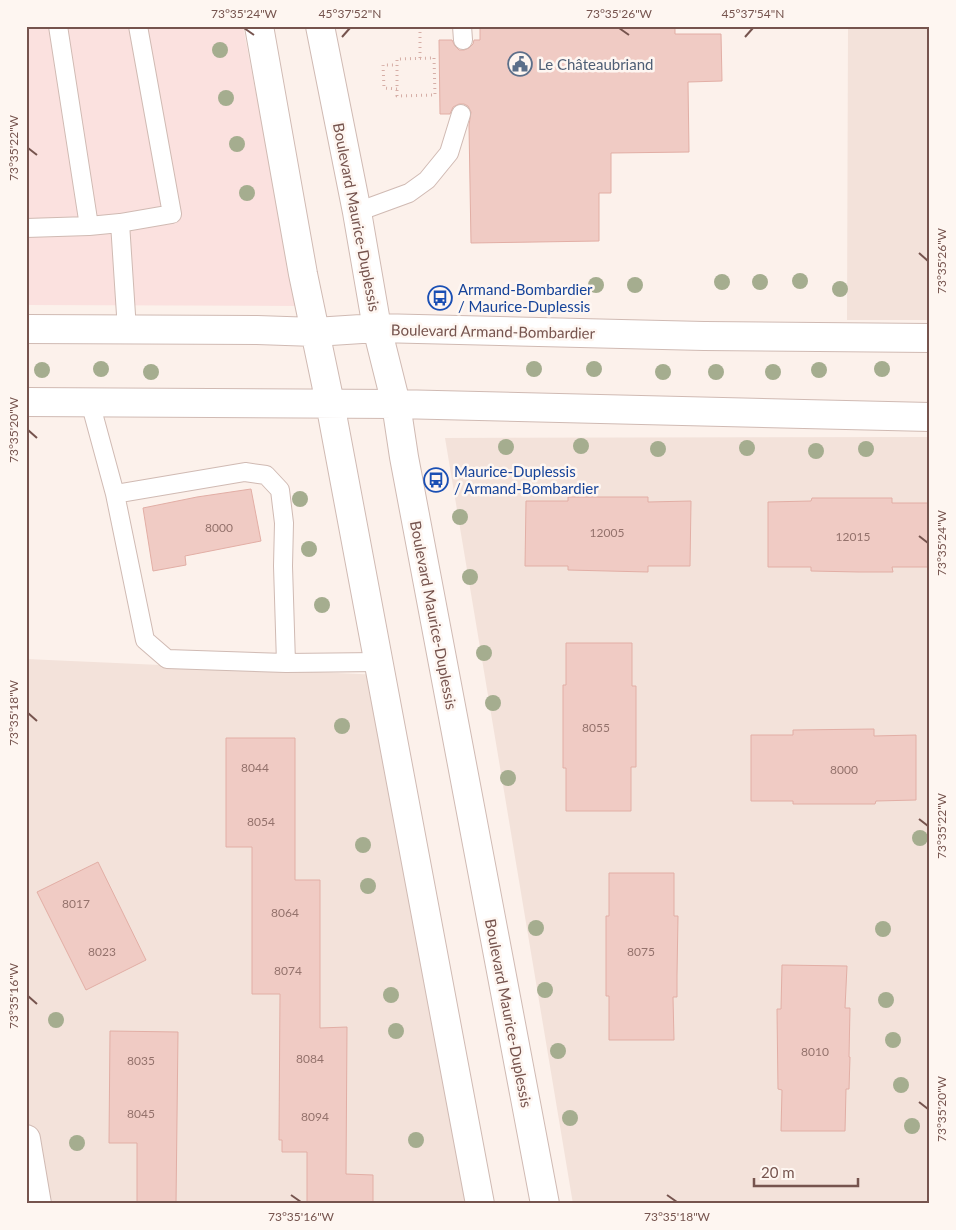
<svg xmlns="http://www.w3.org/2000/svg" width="956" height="1230" viewBox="0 0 956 1230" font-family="Lato,sans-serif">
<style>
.residential{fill:#f3e2da}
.commercial{fill:#fbe1df}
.building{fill:#f0cbc4;stroke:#e2aea5}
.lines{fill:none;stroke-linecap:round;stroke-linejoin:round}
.service-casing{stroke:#d0bab3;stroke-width:20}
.minor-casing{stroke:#d0bab3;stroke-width:30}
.tertiary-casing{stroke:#d0bab3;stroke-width:30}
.path{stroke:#d6aea6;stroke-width:3;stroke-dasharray:1 4;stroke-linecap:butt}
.service{stroke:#fff;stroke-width:18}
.minor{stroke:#fff;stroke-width:28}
.tertiary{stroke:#fff;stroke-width:28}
.tree{fill:#a5ad8f}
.ticks{fill:none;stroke:#76544e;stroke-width:2}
.labels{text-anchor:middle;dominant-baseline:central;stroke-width:5;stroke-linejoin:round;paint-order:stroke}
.number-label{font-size:12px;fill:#94726c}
.service-label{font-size:15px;fill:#4e5e75;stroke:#fef6f1;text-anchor:start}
.street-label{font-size:15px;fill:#76544e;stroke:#fef6f1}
.transit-label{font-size:15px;fill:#164399;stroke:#fef6f1;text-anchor:start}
.neatline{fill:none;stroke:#76544e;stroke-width:2}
.ticks-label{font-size:12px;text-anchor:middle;fill:#76544e}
</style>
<rect width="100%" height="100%" fill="#fcf1eb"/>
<path class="residential" d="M848,26H930V320H847Z
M930,437V1204H573L445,438Z
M26,659L381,675L480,1204H26Z"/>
<path class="commercial" d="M26,26H243L297,306L26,305Z"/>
<path class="building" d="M480,26H675V34H721L722,81L688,82L689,152L611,153V193H599V241L471,243L469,125L471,112L468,106L464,104H459L453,107L450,114H440L439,40H452L455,46L459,50H464L469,48L473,44L474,40H480Z
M251,489L261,541L185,556L186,565L153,571L143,508L197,497Z
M568,497H648V502L691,501L690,566H648V572L568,570V566H525L526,501H568Z
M812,498H892V503H930V567H892L893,572H859L811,571V567H768V502L811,501Z
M566,643H632V686H636V767H631V811H566V768H563V685H566Z
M874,729V736L916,735V800L876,801L875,804H793V801H751V735H793V730Z
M226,738H295V880H320V1028L347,1027L346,1174L373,1175V1204H307V1152H282V1140H279L280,994H252V847H226Z
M98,862L146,960L86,990L37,892Z
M609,873H674V916H678L677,975V997H673L674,1040H609V996H606V916H609Z
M782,965L847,966L845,1008H850L849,1057H850L849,1089H846L845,1131H781L782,1090L778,1089L777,1009H781Z
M110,1031L178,1032L176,1204H137V1143H109Z"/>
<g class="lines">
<g class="service-casing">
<path id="service" d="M58,26L89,226L120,223L172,214L138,26
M462,26L463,40
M357,212L409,193L427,180L449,153L461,114
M120,223L127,330
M26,228L89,226
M90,402L115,494L145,640L167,659L286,663L378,662
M115,494L245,472L266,475L280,490L284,523L283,566L286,663"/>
</g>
<g class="minor-casing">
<path id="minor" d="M26,1139L37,1204"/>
</g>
<g class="tertiary-casing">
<path id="tertiary" d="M259,26L303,274L330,403L480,1204
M320,26L357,212L377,328L396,404L404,457L545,1204
M26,329L257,330L315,332L377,328L704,336L930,338
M26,402L396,404L930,417"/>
</g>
<path class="path" d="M420,58V26
M434,58L435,95L397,96V59Z
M397,89L384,88L383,65H397"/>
<use href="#service" class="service"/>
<use href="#minor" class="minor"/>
<use href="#tertiary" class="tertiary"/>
</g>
<g class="tree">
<circle cx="220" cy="50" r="8"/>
<circle cx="226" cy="98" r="8"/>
<circle cx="237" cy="144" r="8"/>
<circle cx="247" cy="193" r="8"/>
<circle cx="800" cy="281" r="8"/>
<circle cx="722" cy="282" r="8"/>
<circle cx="760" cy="282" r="8"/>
<circle cx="596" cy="285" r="8"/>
<circle cx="635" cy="285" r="8"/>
<circle cx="840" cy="289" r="8"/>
<circle cx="101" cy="369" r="8"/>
<circle cx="534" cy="369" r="8"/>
<circle cx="594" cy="369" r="8"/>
<circle cx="882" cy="369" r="8"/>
<circle cx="42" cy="370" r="8"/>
<circle cx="819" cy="370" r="8"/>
<circle cx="151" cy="372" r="8"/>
<circle cx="663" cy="372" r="8"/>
<circle cx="716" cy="372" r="8"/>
<circle cx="773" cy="372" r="8"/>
<circle cx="581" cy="446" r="8"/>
<circle cx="506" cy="447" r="8"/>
<circle cx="747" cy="448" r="8"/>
<circle cx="658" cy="449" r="8"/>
<circle cx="866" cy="449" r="8"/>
<circle cx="816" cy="451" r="8"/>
<circle cx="300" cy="499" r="8"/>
<circle cx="460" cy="517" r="8"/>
<circle cx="309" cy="549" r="8"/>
<circle cx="470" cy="577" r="8"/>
<circle cx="322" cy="605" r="8"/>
<circle cx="484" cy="653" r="8"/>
<circle cx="493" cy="703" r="8"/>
<circle cx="342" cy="726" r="8"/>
<circle cx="508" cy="778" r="8"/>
<circle cx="920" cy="838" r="8"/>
<circle cx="363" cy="845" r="8"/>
<circle cx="368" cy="886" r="8"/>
<circle cx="536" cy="928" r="8"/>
<circle cx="883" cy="929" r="8"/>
<circle cx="545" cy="990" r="8"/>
<circle cx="391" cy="995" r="8"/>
<circle cx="886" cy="1000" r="8"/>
<circle cx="56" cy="1020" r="8"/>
<circle cx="396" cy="1031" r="8"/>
<circle cx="893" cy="1040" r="8"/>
<circle cx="558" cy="1051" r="8"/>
<circle cx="901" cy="1085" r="8"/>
<circle cx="570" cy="1118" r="8"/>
<circle cx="912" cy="1126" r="8"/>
<circle cx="416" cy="1140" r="8"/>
<circle cx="77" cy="1143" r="8"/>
</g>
<path class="ticks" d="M244,28L254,35M619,28L629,35M342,37L350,28M745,37L753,28M28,148L37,155M919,253L928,261M28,430L37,438M919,536L928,543M28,713L37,721M919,819L928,826M28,996L37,1004M919,1102L928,1109M291,1195L301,1202M667,1195L677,1202"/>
<defs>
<g id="civic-ring" transform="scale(1.25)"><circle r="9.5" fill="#fef6f1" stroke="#5c6f8a" stroke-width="1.5"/><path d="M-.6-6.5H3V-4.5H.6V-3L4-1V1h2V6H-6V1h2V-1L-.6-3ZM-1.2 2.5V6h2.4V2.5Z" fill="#5c6f8a"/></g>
<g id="bus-ring" transform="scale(1.25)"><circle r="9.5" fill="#fef6f1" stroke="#1a4fb4" stroke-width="1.5"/><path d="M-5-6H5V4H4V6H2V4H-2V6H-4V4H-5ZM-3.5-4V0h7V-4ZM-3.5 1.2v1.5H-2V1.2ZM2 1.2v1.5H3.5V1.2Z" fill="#1a4fb4"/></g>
</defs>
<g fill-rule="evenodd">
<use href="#civic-ring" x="520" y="64"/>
<use href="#bus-ring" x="440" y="298"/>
<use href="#bus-ring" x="436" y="480"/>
</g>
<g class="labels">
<g class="number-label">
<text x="219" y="527">8000</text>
<text x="607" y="532">12005</text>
<text x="853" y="536">12015</text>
<text x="596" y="727">8055</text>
<text x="255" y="767">8044</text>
<text x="844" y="769">8000</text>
<text x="261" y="821">8054</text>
<text x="76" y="903">8017</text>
<text x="285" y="912">8064</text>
<text x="102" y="951">8023</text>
<text x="641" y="951">8075</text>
<text x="288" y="970">8074</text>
<text x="815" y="1051">8010</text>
<text x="310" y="1058">8084</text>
<text x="141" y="1060">8035</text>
<text x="141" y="1113">8045</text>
<text x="315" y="1116">8094</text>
</g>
<g class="service-label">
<text x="538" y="64">Le Châteaubriand</text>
</g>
<g class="street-label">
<text transform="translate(357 217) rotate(79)">Boulevard Maurice-Duplessis</text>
<text transform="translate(493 331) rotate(1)">Boulevard Armand-Bombardier</text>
<text transform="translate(434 615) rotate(79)">Boulevard Maurice-Duplessis</text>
<text transform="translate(509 1013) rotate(79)">Boulevard Maurice-Duplessis</text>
</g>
<g class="transit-label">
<text x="458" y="289">Armand-Bombardier<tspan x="458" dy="17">/ Maurice-Duplessis</tspan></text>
<text x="454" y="471">Maurice-Duplessis<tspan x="454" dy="17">/ Armand-Bombardier</tspan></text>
</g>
</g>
<rect width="956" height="1230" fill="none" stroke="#fef6f1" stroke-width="55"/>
<path d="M754 1178v8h104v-8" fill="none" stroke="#76544e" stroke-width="2.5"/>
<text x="761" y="1178" font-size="15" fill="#76544e" stroke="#fef6f1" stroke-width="4" paint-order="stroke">20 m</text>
<rect x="28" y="28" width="900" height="1174" class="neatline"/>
<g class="ticks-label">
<text x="244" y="18">73°35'24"W</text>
<text x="350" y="18">45°37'52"N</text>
<text x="619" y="18">73°35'26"W</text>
<text x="753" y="18">45°37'54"N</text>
<text transform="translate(14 148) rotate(-90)" y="4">73°35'22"W</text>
<text transform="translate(942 261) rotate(-90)" y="4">73°35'26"W</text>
<text transform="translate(14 430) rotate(-90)" y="4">73°35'20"W</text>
<text transform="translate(942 543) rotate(-90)" y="4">73°35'24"W</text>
<text transform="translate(14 713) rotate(-90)" y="4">73°35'18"W</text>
<text transform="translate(942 826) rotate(-90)" y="4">73°35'22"W</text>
<text transform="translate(14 996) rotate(-90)" y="4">73°35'16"W</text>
<text transform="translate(942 1109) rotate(-90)" y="4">73°35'20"W</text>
<text x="301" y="1221">73°35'16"W</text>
<text x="677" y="1221">73°35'18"W</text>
</g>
</svg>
